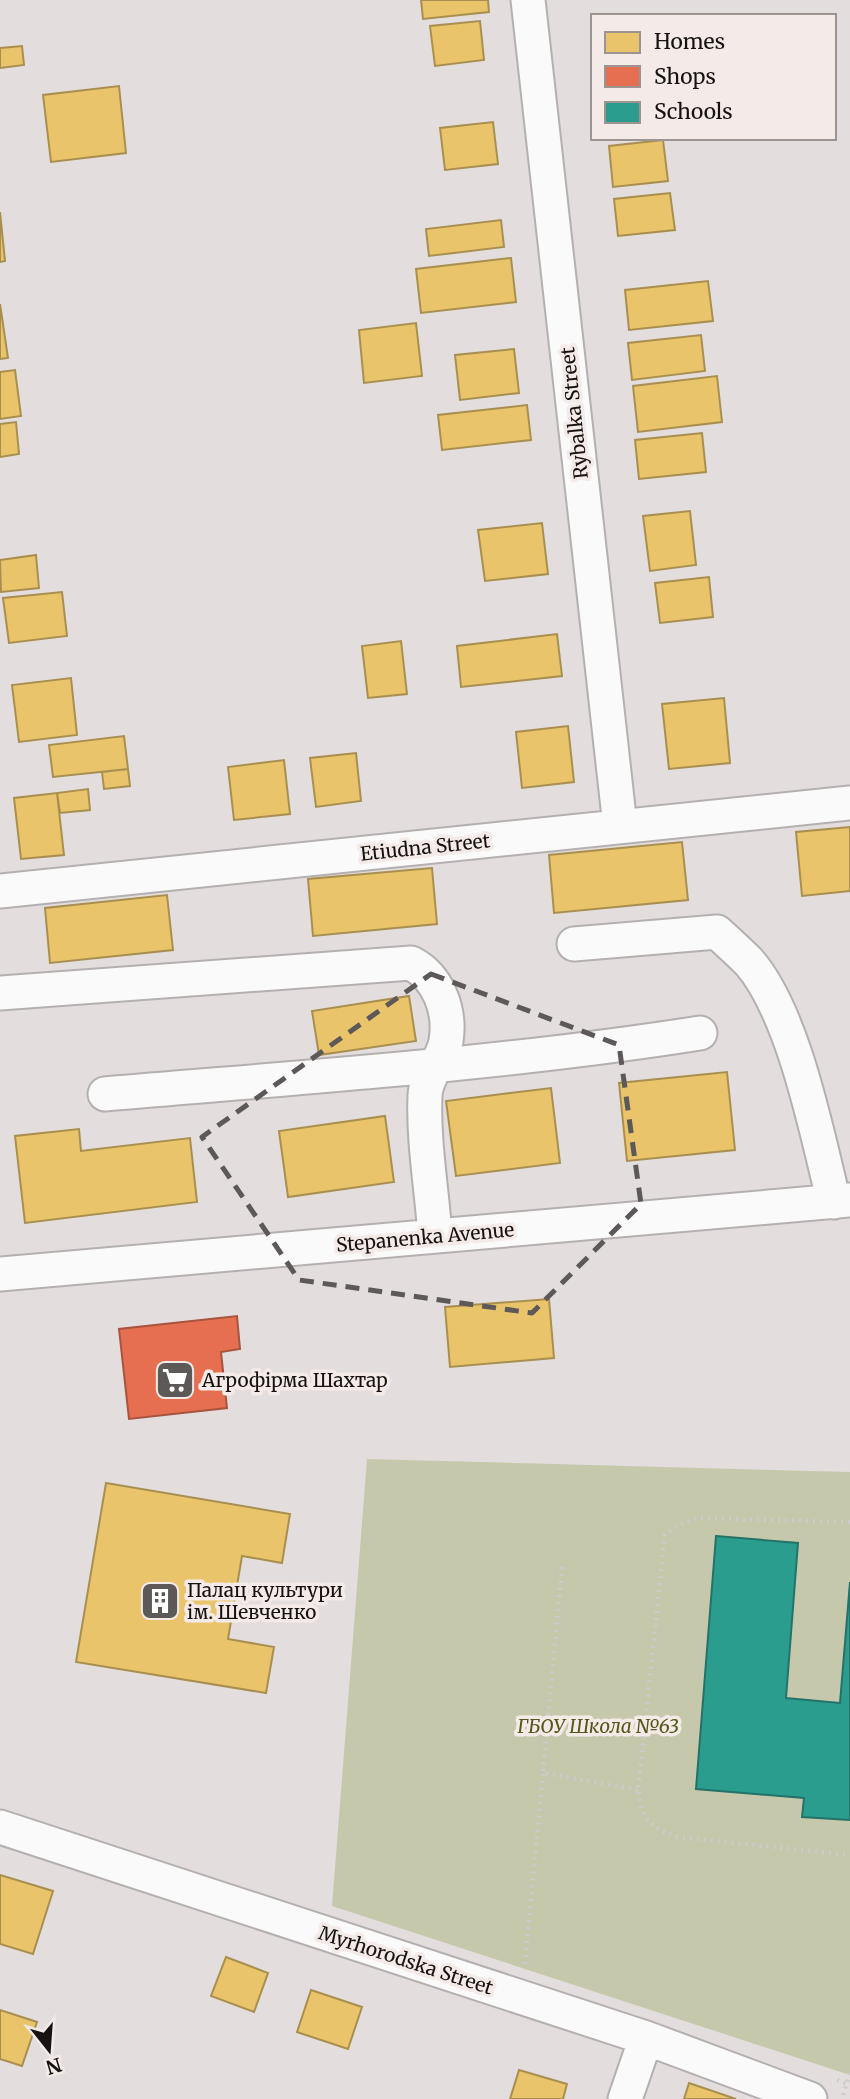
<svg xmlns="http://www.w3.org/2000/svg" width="850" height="2099" viewBox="0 0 850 2099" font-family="Merriweather,serif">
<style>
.green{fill:#c6c8ac}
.homes{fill:#e9c46a;stroke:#a98f4f;stroke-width:2}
.shops{fill:#e76f51;stroke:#a8533e;stroke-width:2}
.schools{fill:#2a9d8f;stroke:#247369;stroke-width:2}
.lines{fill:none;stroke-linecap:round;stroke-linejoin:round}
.minor-casing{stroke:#b4b0af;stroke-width:37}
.path{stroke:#cdcbcb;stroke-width:4.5;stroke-dasharray:2 5;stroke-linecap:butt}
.minor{stroke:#fbfafa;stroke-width:33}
.marked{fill:none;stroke:#5d5958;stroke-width:5;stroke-dasharray:14 9;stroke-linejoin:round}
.labels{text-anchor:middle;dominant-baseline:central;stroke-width:7;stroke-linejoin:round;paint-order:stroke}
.street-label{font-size:19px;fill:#151211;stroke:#f4eae7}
.poi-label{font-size:19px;fill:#151211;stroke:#f4eae7;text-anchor:start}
.park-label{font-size:19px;font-style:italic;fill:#52591a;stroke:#f4eae7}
</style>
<rect width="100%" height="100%" fill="#e3dedd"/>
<path class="green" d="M367,1459L850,1472V2075L332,1906Z"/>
<path class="homes" d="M421,0H488L489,12L423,19Z
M480,21L484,60L435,66L430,26Z
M22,46L24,65L0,68V48Z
M119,86L126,153L51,162L43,95Z
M493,122L498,164L445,170L440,128Z
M663,140L668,181L613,187L609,146Z
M670,193L675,230L618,236L614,199Z
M0,212L5,261L0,262Z
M501,220L504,247L429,256L426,229Z
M511,258L516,302L421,313L416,269Z
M708,281L713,321L629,330L625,290Z
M0,304L8,358L0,359Z
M416,323L422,376L364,383L359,330Z
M701,335L705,371L632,380L628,343Z
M514,349L519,393L460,400L455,355Z
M15,370L21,416L0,419V372Z
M717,376L722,422L638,432L633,386Z
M527,405L531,440L442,450L438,415Z
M16,422L19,454L0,457V424Z
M702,433L706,472L639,479L635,440Z
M690,511L696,565L650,571L643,516Z
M542,523L548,574L485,581L478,530Z
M36,555L39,588L1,592L0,560Z
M709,577L713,617L660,623L655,583Z
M62,592L67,636L9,643L3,598Z
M557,634L562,676L461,687L457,646Z
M401,641L407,694L368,698L362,646Z
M71,678L77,735L19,742L12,685Z
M724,698L730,763L669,769L662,704Z
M568,726L574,782L522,788L516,732Z
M124,736L128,769L53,777L49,745Z
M356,753L361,801L316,807L310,758Z
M284,760L290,814L234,820L228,767Z
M128,769L130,786L104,789L102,772Z
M88,789L90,810L60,813L57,793Z
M57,793L64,855L21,859L14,798Z
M850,827V891L802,896L796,832Z
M682,842L688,900L554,913L549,855Z
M432,868L437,924L313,936L308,879Z
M167,895L173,950L50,963L45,908Z
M409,996L416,1041L319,1055L312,1011Z
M727,1072L735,1150L627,1161L619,1083Z
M551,1088L560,1163L456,1176L446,1101Z
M385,1116L394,1182L288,1197L279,1131Z
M79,1129L81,1151L190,1138L197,1202L25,1223L15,1136Z
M549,1299L554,1358L450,1367L445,1307Z
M106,1483L290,1514L282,1563L242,1556L228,1639L274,1647L266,1693L76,1662Z
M0,1875L53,1891L33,1954L0,1944Z
M226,1957L268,1973L254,2012L211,1996Z
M311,1990L362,2007L348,2049L297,2032Z
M0,2010L37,2022L22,2066L0,2059Z
M519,2070L567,2084L563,2099H510Z
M689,2083L736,2099H684Z"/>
<path class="shops" d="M237,1316L240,1349L221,1352L227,1408L129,1419L119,1329Z"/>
<path class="schools" d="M716,1536L798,1543L786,1698L840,1703L850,1582V1820L802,1817L804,1798L696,1789Z"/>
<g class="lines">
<g class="minor-casing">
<path id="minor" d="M528,0L620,826
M0,891L850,803
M574,944L717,932C728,942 739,952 749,962C794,1014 817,1134 834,1202
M0,993L411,963C438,977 451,1010 446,1041C443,1060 425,1077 425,1096C423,1142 432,1190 435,1236
M105,1094C303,1077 503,1064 700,1033
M0,1274L850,1200
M0,1827L646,2038L810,2099
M625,2099L646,2038"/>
</g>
<path class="path" d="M850,1522L698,1518L680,1524L665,1535L638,1790C643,1822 648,1825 677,1837L850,1855
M562,1567L543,1773L638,1790
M525,1964L543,1773
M837,2080L850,2085
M843,2095L850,2072"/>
<use href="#minor" class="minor"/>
</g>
<path class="marked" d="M431,974L619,1045L641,1204L532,1313L299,1280L202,1137Z"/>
<defs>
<g id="supermarket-square" transform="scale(2.0125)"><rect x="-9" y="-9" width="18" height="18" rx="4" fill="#5d5958" stroke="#f4eae7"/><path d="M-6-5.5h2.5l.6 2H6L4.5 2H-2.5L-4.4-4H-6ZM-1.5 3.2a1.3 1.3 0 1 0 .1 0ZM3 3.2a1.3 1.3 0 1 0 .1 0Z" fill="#fff"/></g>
<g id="building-square" transform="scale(2.0125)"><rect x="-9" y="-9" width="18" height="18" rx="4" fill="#5d5958" stroke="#f4eae7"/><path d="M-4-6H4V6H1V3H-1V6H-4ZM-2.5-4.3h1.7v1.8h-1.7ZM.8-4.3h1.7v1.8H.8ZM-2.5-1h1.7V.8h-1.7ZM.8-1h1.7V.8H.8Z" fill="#fff"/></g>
</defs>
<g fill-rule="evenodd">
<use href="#supermarket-square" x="175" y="1380"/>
<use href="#building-square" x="160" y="1601"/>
</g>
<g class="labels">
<g class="street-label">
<text transform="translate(574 413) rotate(-96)">Rybalka Street</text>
<text transform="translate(425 847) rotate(-6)">Etiudna Street</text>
<text transform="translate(425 1237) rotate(-5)">Stepanenka Avenue</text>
<text transform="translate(406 1960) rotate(18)">Myrhorodska Street</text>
</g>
<g class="poi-label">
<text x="202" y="1380">Агрофірма Шахтар</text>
<text x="187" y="1590">Палац культури<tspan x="187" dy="22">ім. Шевченко</tspan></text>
</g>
<g class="park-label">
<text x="598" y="1726">ГБОУ Школа №63</text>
</g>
</g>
<rect x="591" y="14" width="245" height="126" fill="#f4eae7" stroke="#9b9491" stroke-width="2"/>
<rect x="605" y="32" width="35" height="21" fill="#e9c46a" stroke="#9b9491" stroke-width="2"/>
<text x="654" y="49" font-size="21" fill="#151211">Homes</text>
<rect x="605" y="66" width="35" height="21" fill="#e76f51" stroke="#9b9491" stroke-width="2"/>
<text x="654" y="84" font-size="21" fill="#151211">Shops</text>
<rect x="605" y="102" width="35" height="21" fill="#2a9d8f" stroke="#9b9491" stroke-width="2"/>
<text x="654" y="119" font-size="21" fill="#151211">Schools</text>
<g transform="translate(49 2050) rotate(163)" stroke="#f4eae7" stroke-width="5" paint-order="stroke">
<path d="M0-5L12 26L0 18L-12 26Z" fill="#151211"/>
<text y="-10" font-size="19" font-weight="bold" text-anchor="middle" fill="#151211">N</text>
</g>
</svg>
